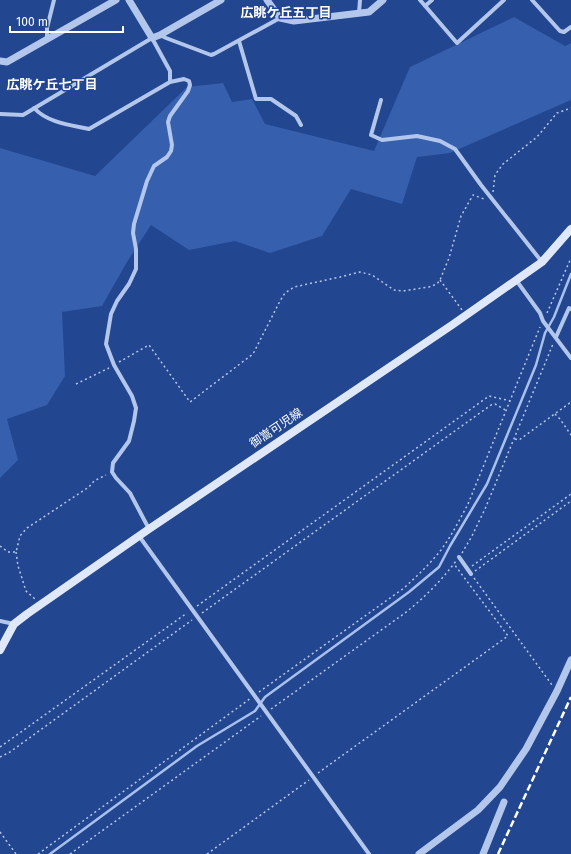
<svg xmlns="http://www.w3.org/2000/svg" width="571" height="854" viewBox="0 0 571 854" font-family="'Fira Sans','Noto Sans JP',sans-serif">
<style>
.green{fill:#365fad}
.lines{fill:none;stroke-linecap:round;stroke-linejoin:round}
.stream{stroke:#a7c0ed;stroke-width:2.5}
.path{stroke:#b3c7ec;stroke-width:1.5;stroke-dasharray:2 3;stroke-linecap:butt}
.minor{stroke:#b3c7ec;stroke-width:4}
.tertiary{stroke:#b3c7ec;stroke-width:7}
.secondary{stroke:#dfe8f9;stroke-width:8}
.rail{stroke:#fff;stroke-width:2.5;stroke-dasharray:7 3;stroke-linecap:butt}
.labels{text-anchor:middle;dominant-baseline:central;stroke-width:3;stroke-linejoin:round;paint-order:stroke}
.street-label{font-size:12px;fill:#fff;stroke:#224690}
.neighbourhood-label{font-size:13px;font-weight:bold;fill:#fff;stroke:#224690}
</style>
<rect width="100%" height="100%" fill="#224690"/>
<path class="green" d="M514,17L565,46L571,43V100L450,153L417,157L402,204L351,189L322,236L270,253L235,241L189,250L151,225L127,262L102,306L62,312L65,376L47,405L7,419L18,460L0,478V148L95,176L187,87L223,83L232,102L252,99L265,124L374,151L410,67Z"/>
<g class="lines">
<path class="stream" d="M50,854L197,746L255,711L265,697L409,592L439,567L450,546L487,484L536,365L545,333L554,317L571,274"/>
<path class="path" d="M493,192L495,175L503,164L537,137L557,113L571,108
M440,280L462,310
M547,313L571,258
M119,362L149,345L190,402L253,354L280,301L285,293L294,287L340,277L360,272L372,275L394,290L403,291L429,287L437,284L440,280L449,258L461,216L473,195L484,199
M76,384L109,368
M555,414L560,419L571,435
M515,439L519,440L571,402
M0,546L8,552H16L20,536L27,528L89,487L94,481L106,475
M16,552L18,566L26,591L35,599
M462,553L472,536L485,509L553,344
M472,566L571,494
M475,571L571,501
M474,578L552,685
M197,606L489,396L511,401
M202,613L491,405L495,404L507,411
M259,692L404,588C417,576 430,564 441,550C452,535 460,519 468,504L540,327
M271,709L405,613C424,598 441,581 456,561
M0,747L187,613
M0,757L10,752L192,620
M318,773L508,636L454,564
M0,832L16,854
M38,854L251,698
M70,854L261,716
M207,854L309,780"/>
<path class="minor" d="M420,0L457,43L504,0
M532,0L560,31L564,32L571,27
M425,6L432,0
M359,13L360,0
M160,35L166,38L211,55L214,54L280,18
M47,39V28L54,0
M239,41L256,99H271L296,116L301,125
M381,100L371,135L382,140L417,136L440,141L455,149L481,185L542,262
M34,108C48,123 70,125 89,129L170,82L184,79L189,81L190,85L188,91L170,116L168,122L172,145L171,151L167,157L154,166L147,181L134,224L133,233L136,249V269L129,284L117,301L111,314L106,344L114,365L132,396L136,408L134,421L129,441L113,463L112,472L116,478L130,493L149,529
M0,114L23,115L152,38L170,71V82
M516,280L540,313L543,321L571,358
M556,337L569,308L571,309
M139,536L369,854
M459,557L471,574
M0,621L14,624"/>
<path class="tertiary" d="M129,0L152,38L160,35L221,0
M267,0L280,18L294,21L369,12L383,0
M0,61L7,62L116,0
M419,854L478,810L500,787L526,749L557,691L571,660
M483,854L504,802"/>
<path class="secondary" d="M0,650L14,624L27,614L149,529L452,325L542,262L571,229"/>
<path class="rail" d="M498,854L571,697"/>
</g>
<g class="labels">
<g class="street-label">
<text transform="translate(276 428) rotate(-34)">御嵩可児線</text>
</g>
<g class="neighbourhood-label">
<text x="286" y="12">広眺ケ丘五丁目</text>
<text x="52" y="84">広眺ケ丘七丁目</text>
</g>
</g>
<path d="M10 26v6h113v-6" fill="none" stroke="#ffffff" stroke-width="2"/>
<text x="16" y="26" font-size="12" fill="#ffffff" stroke="#224690" stroke-width="3" paint-order="stroke">100 m</text>
</svg>
